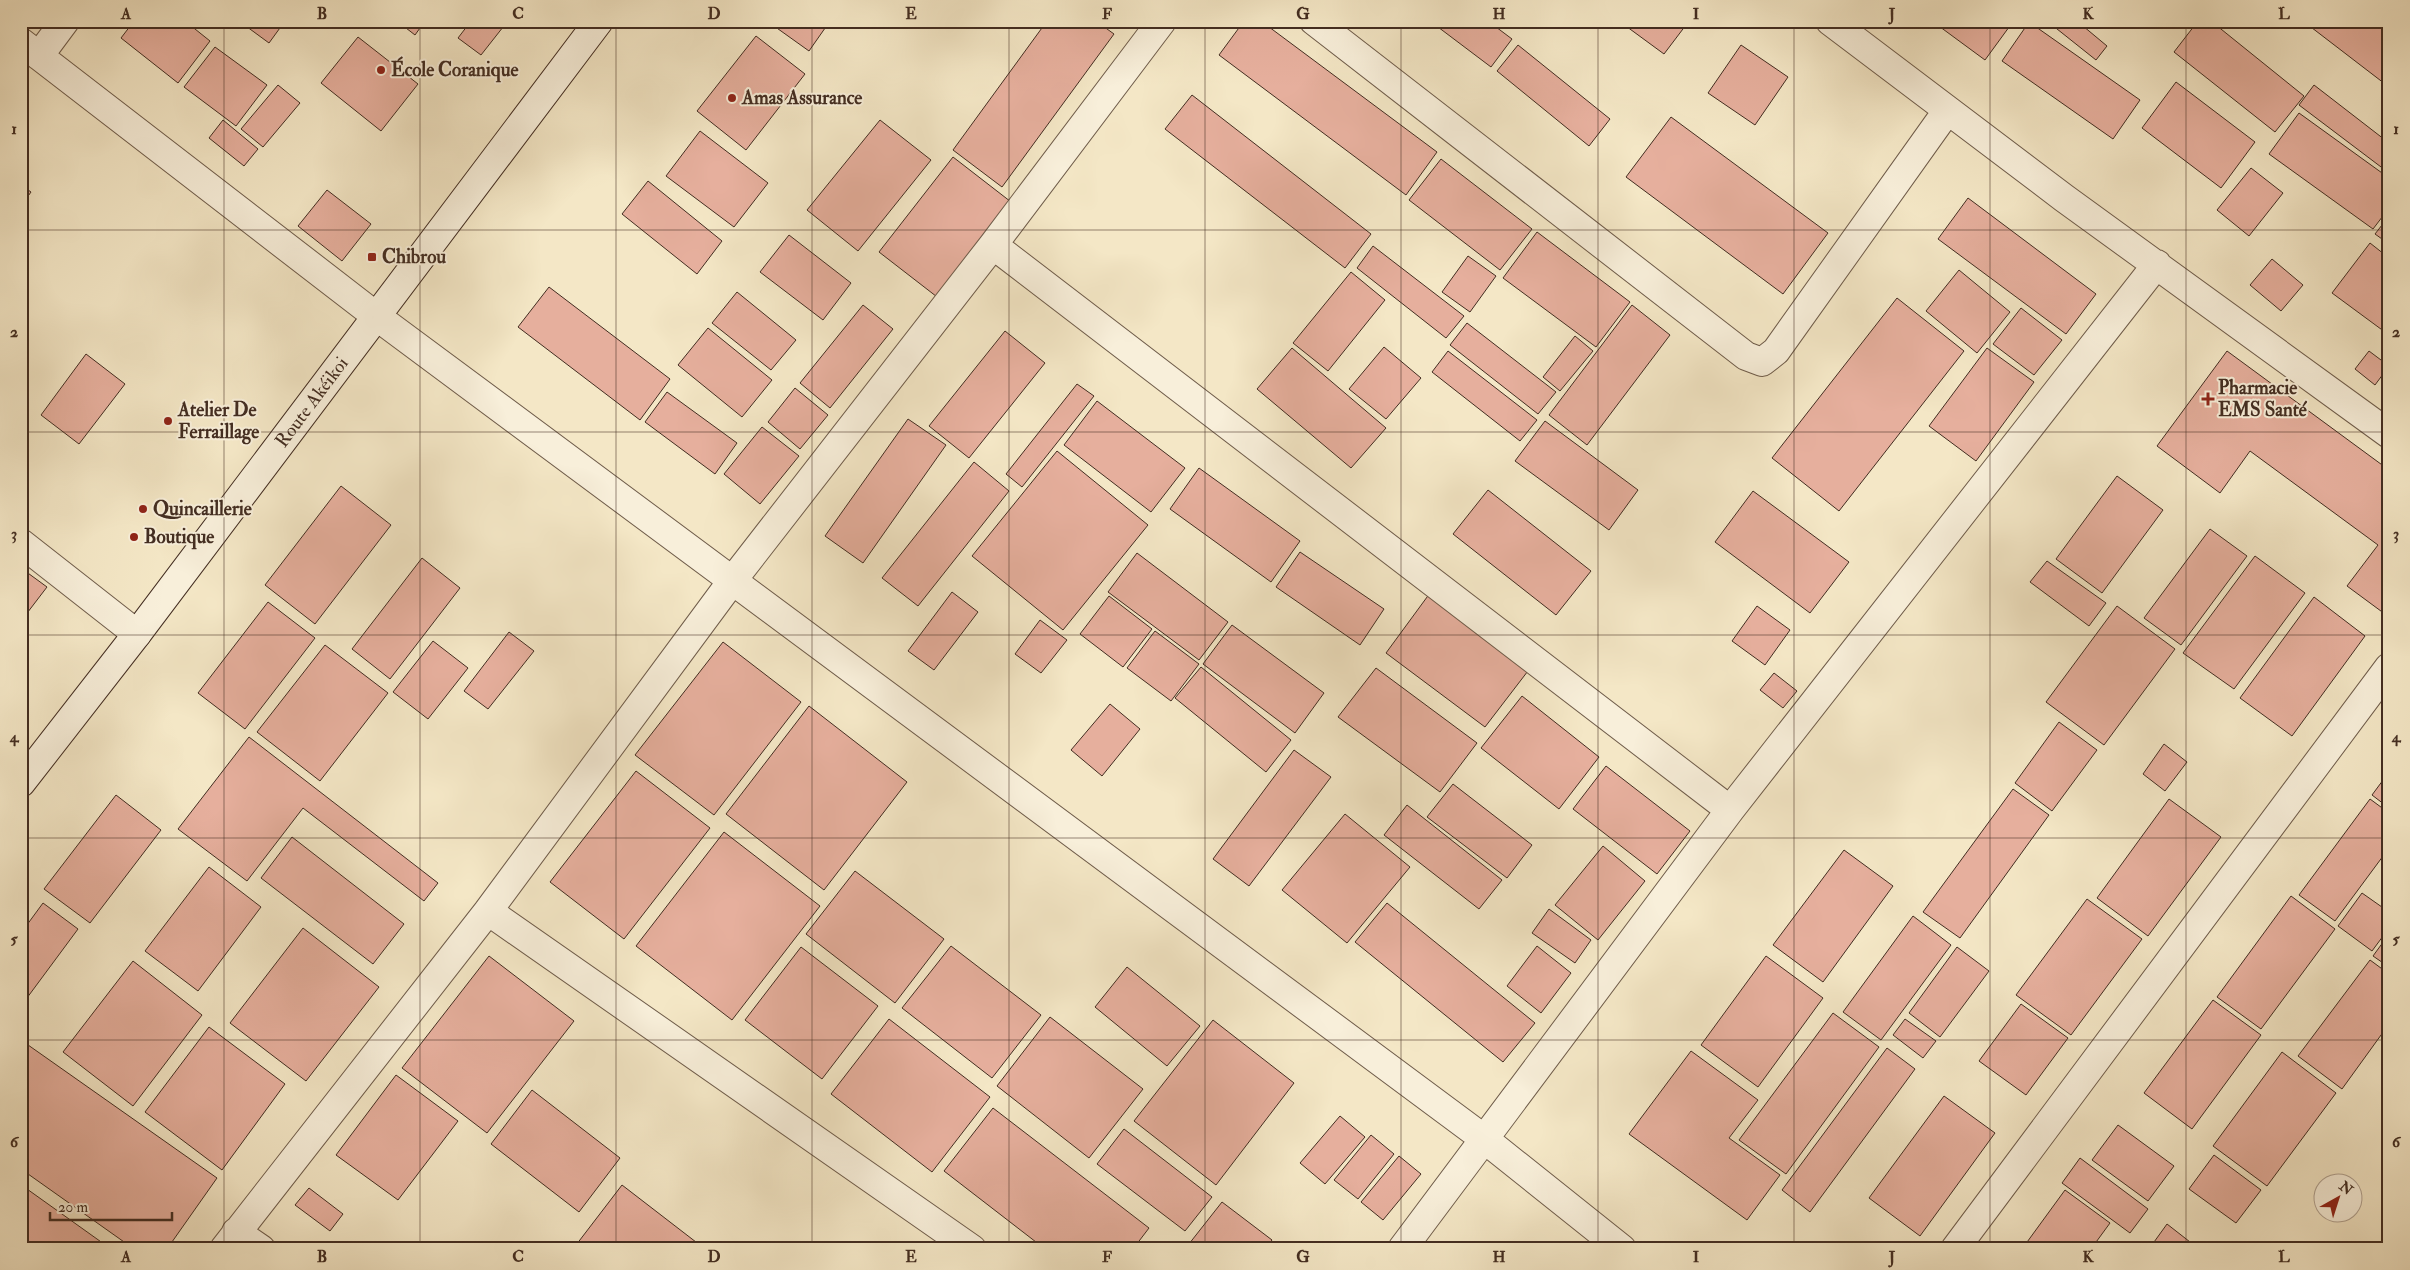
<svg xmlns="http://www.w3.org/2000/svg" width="2410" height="1270" viewBox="0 0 2410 1270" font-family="'IM FELL Double Pica',serif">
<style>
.building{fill:#e6af9d;stroke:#432d21}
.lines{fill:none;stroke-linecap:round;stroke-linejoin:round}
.street-casing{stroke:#6f5c4a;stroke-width:30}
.secondary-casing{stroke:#432d21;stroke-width:30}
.street{stroke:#f8efda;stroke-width:28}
.secondary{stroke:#f8efda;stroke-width:28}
.grid{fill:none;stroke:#432d21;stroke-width:1;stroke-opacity:0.55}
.poi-dot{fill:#8f2418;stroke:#f8efda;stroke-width:2}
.labels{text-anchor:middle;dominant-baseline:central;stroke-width:4;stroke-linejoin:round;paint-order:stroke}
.poi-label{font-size:19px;font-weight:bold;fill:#432d21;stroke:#f8efda;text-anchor:start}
.street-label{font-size:19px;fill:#432d21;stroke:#f8efda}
.neatline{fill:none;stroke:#432d21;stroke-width:2}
.grid-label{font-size:16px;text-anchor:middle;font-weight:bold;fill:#432d21}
</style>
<rect width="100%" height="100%" fill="#f4e7c6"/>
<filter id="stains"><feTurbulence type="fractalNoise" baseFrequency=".004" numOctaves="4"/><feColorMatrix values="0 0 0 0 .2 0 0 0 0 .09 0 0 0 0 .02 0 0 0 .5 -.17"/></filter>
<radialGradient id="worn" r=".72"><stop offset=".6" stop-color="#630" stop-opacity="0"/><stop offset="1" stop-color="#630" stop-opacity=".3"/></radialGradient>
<path class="building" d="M134,21H185L210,41L178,83L121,38Z
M239,21H285L269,43Z
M397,21H425L415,35Z
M471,21H505L507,22L481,55L458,38Z
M767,21H830L809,51Z
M1047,21H1096L1114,34L1002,187L953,150Z
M1244,21H1261L1437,152L1406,195L1219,55Z
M1430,21H1488L1512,39L1491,67Z
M1619,21H1689L1664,54Z
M1932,21H2010L2012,23L1985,60Z
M2047,21H2077L2107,46L2096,60Z
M2198,21H2211L2304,96L2275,132L2174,52Z
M2303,21H2389V87Z
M2029,22L2140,100L2113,139L2002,61Z
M756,36L805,74L746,150L697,111Z
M358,37L418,84L381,131L321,83Z
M1518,45L1610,119L1589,146L1497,71Z
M1741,45L1788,77L1755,125L1708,93Z
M215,47L267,85L236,126L184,87Z
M2176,82L2255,142L2221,188L2142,128Z
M278,85L300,103L263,147L241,129Z
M2314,85L2389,143V173L2299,105Z
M1192,95L1371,234L1345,268L1165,129Z
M2299,113L2389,178V208L2373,229L2269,154Z
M1671,117L1828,233L1783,294L1626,177Z
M223,120L258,149L244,166L209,138Z
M880,120L931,160L858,251L807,210Z
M700,131L768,183L734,227L666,176Z
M953,157L1015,205L941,300L879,252Z
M1441,159L1532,229L1500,270L1409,200Z
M2251,168L2283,193L2249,236L2217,210Z
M648,181L722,241L697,274L622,214Z
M21,185L31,192L21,206Z
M327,190L371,224L342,261L298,226Z
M1968,198L2096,294L2066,334L1938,239Z
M2389,216V244L2375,234Z
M1537,232L1630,302L1596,347L1503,278Z
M789,235L851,283L823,320L760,272Z
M2370,243L2389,258V335L2332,293Z
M1373,246L1464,316L1446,338L1357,268Z
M1468,256L1496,276L1470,312L1442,292Z
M2272,259L2303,285L2281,311L2250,285Z
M1959,270L2010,312L1977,353L1926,311Z
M1351,272L1385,300L1328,371L1293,343Z
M549,287L670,379L640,420L518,327Z
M737,292L796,340L771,370L712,323Z
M1897,298L1964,351L1839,511L1772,458Z
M863,305L893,329L830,408L800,383Z
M1632,305L1670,335L1587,445L1549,415Z
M2021,308L2062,340L2034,375L1993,344Z
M1467,323L1556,392L1538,414L1450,345Z
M708,328L772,380L742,417L678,365Z
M1005,331L1045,363L969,458L929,426Z
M1575,336L1593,351L1560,391L1543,377Z
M1384,347L1421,378L1386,419L1349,389Z
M1292,348L1386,428L1351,468L1257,389Z
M1987,348L2034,382L1976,461L1929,426Z
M1448,351L1537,420L1520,441L1432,372Z
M2227,351L2389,470V617L2347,586L2378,545L2250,451L2220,493L2157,446Z
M2369,351L2389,366L2375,385L2355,369Z
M86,354L125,384L79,444L41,415Z
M1077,384L1094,396L1022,487L1006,474Z
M795,388L828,415L800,449L768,422Z
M667,392L737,443L715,474L645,422Z
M1097,401L1185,468L1151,512L1064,445Z
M908,419L946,445L863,563L825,536Z
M1545,421L1638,490L1609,530L1515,461Z
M762,427L799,456L760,504L724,474Z
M1057,451L1148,525L1063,630L972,556Z
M974,462L1009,491L918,606L882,578Z
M1199,468L1300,541L1271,582L1170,509Z
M2117,476L2163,510L2102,593L2056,559Z
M341,486L391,525L315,624L265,585Z
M1488,490L1591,571L1556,615L1453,534Z
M1753,491L1849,562L1810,613L1715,542Z
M2210,529L2247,556L2181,645L2144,618Z
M1300,552L1384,609L1360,645L1276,587Z
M1137,553L1228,622L1199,660L1108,592Z
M2255,556L2305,593L2234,689L2183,653Z
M422,558L460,588L390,679L352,649Z
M2047,561L2106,603L2089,626L2030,582Z
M21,568L47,587L21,621Z
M952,592L978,612L934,670L908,651Z
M1430,593L1531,667L1485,727L1386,653Z
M1109,596L1152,629L1123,667L1080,634Z
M2314,597L2365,636L2292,736L2240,698Z
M268,602L315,638L245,729L198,693Z
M1757,606L1790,630L1765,665L1732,641Z
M2117,606L2175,649L2104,745L2046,702Z
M1040,620L1067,640L1041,673L1015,654Z
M1232,625L1324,693L1295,733L1203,664Z
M1155,631L1199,664L1171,701L1127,668Z
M509,632L534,651L488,709L464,691Z
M433,641L468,668L428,719L393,692Z
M723,642L801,702L714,815L635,755Z
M325,645L388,693L320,781L257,732Z
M1201,667L1291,740L1266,772L1175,698Z
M1376,668L1477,743L1440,792L1338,717Z
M1774,673L1797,691L1783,708L1760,690Z
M1522,696L1599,757L1559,809L1481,748Z
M1110,704L1140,729L1102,776L1071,750Z
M809,706L907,782L824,890L726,814Z
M2059,722L2097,750L2052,811L2015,783Z
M249,737L438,883L424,901L303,808L247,881L178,829Z
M2164,744L2187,762L2165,791L2143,774Z
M1294,750L1331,777L1249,886L1213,859Z
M1606,766L1690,831L1657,874L1573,809Z
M636,771L710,828L624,939L550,882Z
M2389,772V808L2372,795Z
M1453,784L1532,845L1507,878L1427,817Z
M2013,789L2049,815L1960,938L1923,912Z
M116,795L161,830L90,923L44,889Z
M2169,799L2221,837L2148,936L2097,898Z
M2370,799L2389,813V848L2335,921L2299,895Z
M1407,805L1502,880L1479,909L1384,835Z
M1345,814L1410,867L1347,943L1282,890Z
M724,832L820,906L732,1020L636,946Z
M292,837L404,924L373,964L261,878Z
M1603,846L1645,881L1598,940L1555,905Z
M1844,850L1893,886L1823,982L1773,945Z
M209,867L261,907L198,991L145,951Z
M855,871L944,939L895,1003L806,934Z
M2362,893L2389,912V928L2372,951L2338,926Z
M2291,896L2335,929L2261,1029L2217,997Z
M2087,899L2142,939L2071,1035L2016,995Z
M43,903L78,929L21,1006V933Z
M1387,903L1535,1023L1503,1062L1355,942Z
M1549,909L1591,940L1575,963L1532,933Z
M1913,916L1951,945L1881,1040L1843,1012Z
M303,928L379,987L306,1081L230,1023Z
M2389,934V967L2373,956Z
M951,946L1041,1015L992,1078L902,1008Z
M1537,946L1571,973L1541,1013L1507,986Z
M801,947L878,1006L822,1079L745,1020Z
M1957,947L1989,971L1940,1037L1909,1013Z
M489,956L574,1021L487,1133L402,1068Z
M1766,956L1823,998L1758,1087L1701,1045Z
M2370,960L2389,974V1024L2342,1089L2298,1056Z
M133,961L202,1015L133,1106L63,1052Z
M1127,967L1200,1026L1167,1066L1095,1007Z
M2213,1000L2261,1035L2192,1129L2144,1093Z
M2021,1004L2068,1038L2026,1095L1979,1061Z
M1833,1013L1879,1047L1786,1174L1739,1140Z
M1050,1017L1143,1089L1089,1158L997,1086Z
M889,1019L990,1097L932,1172L831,1094Z
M1905,1019L1936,1041L1923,1058L1893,1035Z
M1213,1020L1294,1083L1216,1185L1134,1121Z
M209,1027L285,1084L222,1170L145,1112Z
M21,1040L217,1178L167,1249H134L21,1169Z
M1887,1048L1915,1069L1810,1212L1782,1190Z
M1691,1051L1758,1100L1729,1138L1780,1175L1747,1220L1629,1134Z
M2282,1052L2336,1093L2267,1186L2213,1146Z
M396,1075L458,1121L398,1200L336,1155Z
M532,1090L620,1158L579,1212L491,1144Z
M1944,1096L1995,1133L1920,1236L1869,1198Z
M993,1108L1149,1228L1133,1249H1045L944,1171Z
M1340,1116L1365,1137L1325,1184L1300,1163Z
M2118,1125L2174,1166L2148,1201L2092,1160Z
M1124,1129L1212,1197L1185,1231L1097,1164Z
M1371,1135L1394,1154L1358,1199L1334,1180Z
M2214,1155L2261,1190L2236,1223L2189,1189Z
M1399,1156L1421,1174L1383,1220L1361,1202Z
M2080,1158L2148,1209L2130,1233L2062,1183Z
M622,1185L705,1249H573Z
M309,1188L343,1214L330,1231L295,1205Z
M27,1189L111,1249H21V1197Z
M2065,1190L2110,1223L2091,1249H2022Z
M1222,1202L1272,1240L1265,1249H1185Z
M2167,1224L2199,1249H2149Z"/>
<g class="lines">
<g class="street-casing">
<path id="street" d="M1314,21L1746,356L1762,362L1776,351L1947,111
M1830,21L2064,198L2389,434
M21,42L376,316L1483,1138L1622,1249
M39,56L65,21
M993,245L1730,810
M21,543L137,634
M488,911L972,1249
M236,1232L261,1249
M224,1249L488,911L732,581L993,245L1162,21
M1402,1249L1730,810L2157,264
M1955,1249L2389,667"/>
</g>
<g class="secondary-casing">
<g id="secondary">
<path id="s1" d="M21,783L137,634L599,21"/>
</g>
</g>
<use href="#street" class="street"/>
<use href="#secondary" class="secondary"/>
</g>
<path class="grid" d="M224,21V1249M420,21V1249M616,21V1249M812,21V1249M1009,21V1249M1205,21V1249M1401,21V1249M1598,21V1249M1794,21V1249M1990,21V1249M2186,21V1249M21,230H2389M21,432H2389M21,635H2389M21,838H2389M21,1040H2389"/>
<g class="poi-dot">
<circle cx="381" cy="70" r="5"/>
<circle cx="732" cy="98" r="5"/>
<rect x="367" y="252" width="10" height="10" rx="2.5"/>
<path d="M2205.5 391.5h5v5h5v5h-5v5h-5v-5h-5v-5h5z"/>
<circle cx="168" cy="421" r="5"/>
<circle cx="143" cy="509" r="5"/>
<circle cx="134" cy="537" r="5"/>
</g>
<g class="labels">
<g class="poi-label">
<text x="391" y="70">École Coranique</text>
<text x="742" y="98">Amas Assurance</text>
<text x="382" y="257">Chibrou</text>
<text x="2218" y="388">Pharmacie<tspan x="2218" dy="22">EMS Santé</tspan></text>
<text x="178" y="410">Atelier De<tspan x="178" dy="22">Ferraillage</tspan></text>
<text x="153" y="509">Quincaillerie</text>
<text x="144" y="537">Boutique</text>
</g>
<g class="street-label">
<text stroke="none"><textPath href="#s1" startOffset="479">Route Akéikoi</textPath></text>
</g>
</g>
<rect width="2410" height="1270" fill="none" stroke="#f4e7c6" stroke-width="55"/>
<g transform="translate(2338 1198) rotate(39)"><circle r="24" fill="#f8efda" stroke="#b0a190"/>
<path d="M0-4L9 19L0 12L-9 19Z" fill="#8f2418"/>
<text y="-8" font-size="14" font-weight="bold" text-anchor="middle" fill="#432d21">N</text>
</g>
<path d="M50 1212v8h122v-8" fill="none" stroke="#432d21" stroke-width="2.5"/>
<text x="58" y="1212" font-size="15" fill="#432d21" stroke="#f8efda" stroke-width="4" paint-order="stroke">20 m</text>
<rect x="28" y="28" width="2354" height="1214" class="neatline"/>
<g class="grid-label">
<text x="126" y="19">A</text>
<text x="322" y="19">B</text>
<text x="518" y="19">C</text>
<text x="714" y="19">D</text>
<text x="911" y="19">E</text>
<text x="1107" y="19">F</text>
<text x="1303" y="19">G</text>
<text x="1499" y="19">H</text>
<text x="1696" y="19">I</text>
<text x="1892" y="19">J</text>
<text x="2088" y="19">K</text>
<text x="2284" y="19">L</text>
<text x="14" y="134">1</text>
<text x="2396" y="134">1</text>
<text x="14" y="337">2</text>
<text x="2396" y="337">2</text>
<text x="14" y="539">3</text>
<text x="2396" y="539">3</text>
<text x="14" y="742">4</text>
<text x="2396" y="742">4</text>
<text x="14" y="944">5</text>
<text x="2396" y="944">5</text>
<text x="14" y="1147">6</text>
<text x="2396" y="1147">6</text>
<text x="126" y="1262">A</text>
<text x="322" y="1262">B</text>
<text x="518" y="1262">C</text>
<text x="714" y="1262">D</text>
<text x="911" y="1262">E</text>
<text x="1107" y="1262">F</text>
<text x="1303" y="1262">G</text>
<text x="1499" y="1262">H</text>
<text x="1696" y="1262">I</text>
<text x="1892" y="1262">J</text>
<text x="2088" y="1262">K</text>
<text x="2284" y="1262">L</text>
</g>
<rect width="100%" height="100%" filter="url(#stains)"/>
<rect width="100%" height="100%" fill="url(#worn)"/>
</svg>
